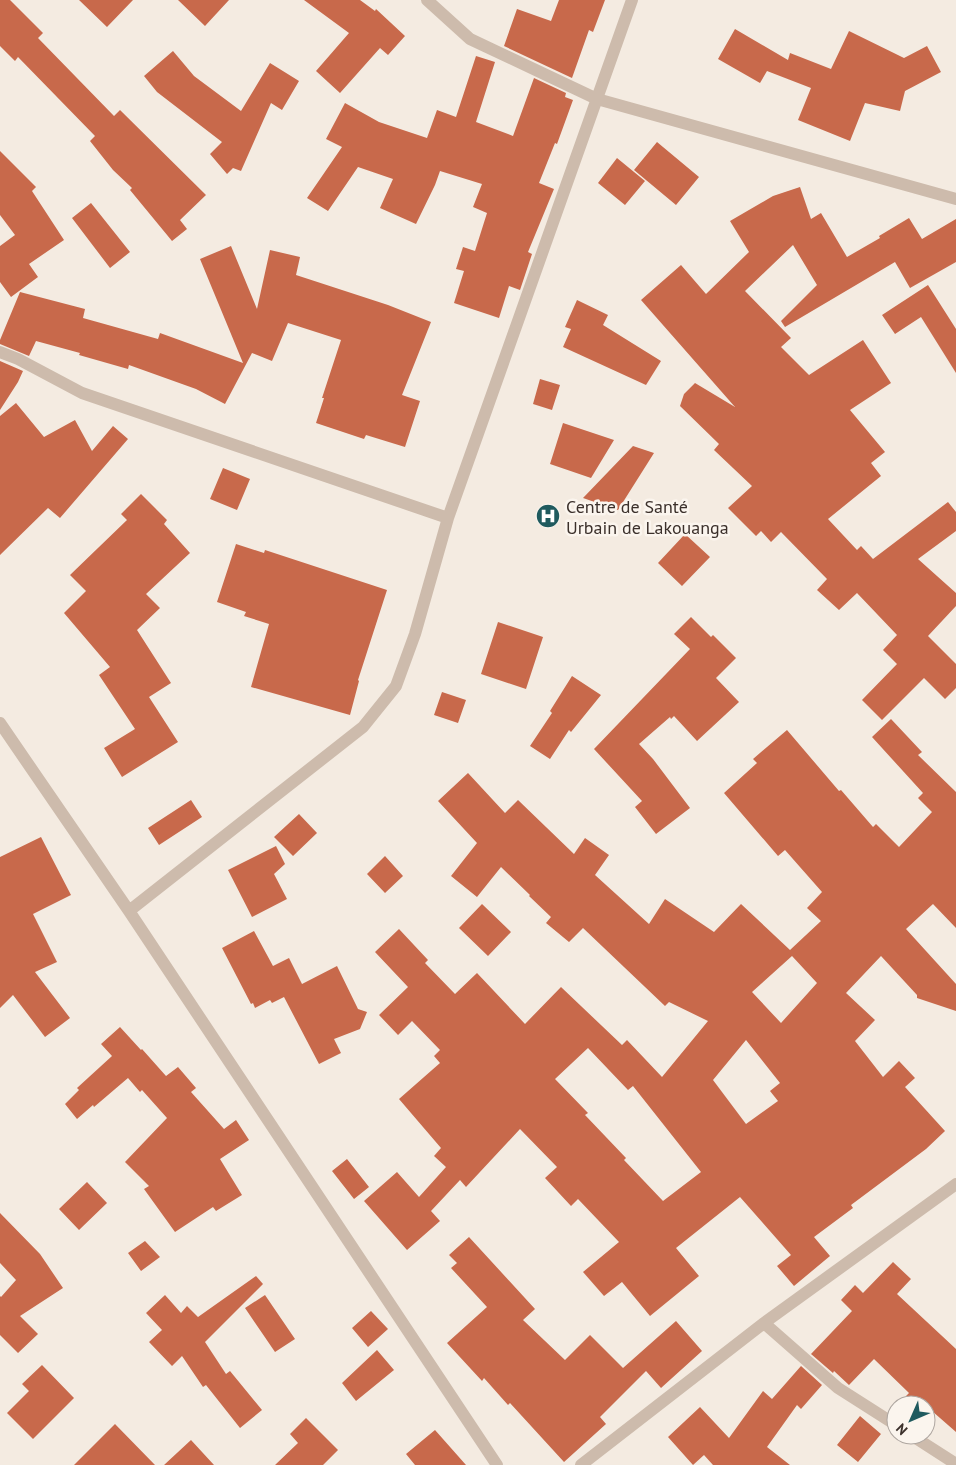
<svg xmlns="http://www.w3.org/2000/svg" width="956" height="1465" viewBox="0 0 956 1465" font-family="'PT Sans',sans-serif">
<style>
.building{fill:#c8694b;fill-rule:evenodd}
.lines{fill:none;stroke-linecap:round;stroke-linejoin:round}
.minor{stroke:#cdbbac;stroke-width:12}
.labels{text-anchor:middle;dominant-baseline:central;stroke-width:5;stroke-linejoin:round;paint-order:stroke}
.poi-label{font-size:18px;fill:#3b302b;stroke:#fbf5ee;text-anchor:start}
</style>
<rect width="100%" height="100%" fill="#f4ebe1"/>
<path class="building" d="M0,0H10L43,33L38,38L114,116L120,110L206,195L180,220L187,229L172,241L130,190L132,188L113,170L90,141L95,136L18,57L15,61L0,46Z
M79,0H133L107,27Z
M178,0H229L205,26Z
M304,0H360L375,11L376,9L405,36L388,55L380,48L340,93L316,71L349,33Z
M559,0H605L593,32L589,30L572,78L504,46L517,9L551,21Z
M735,29L788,60L790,53L831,69L849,31L904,58L927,46L941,72L905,91L900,111L865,103L850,141L798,120L811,88L767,71L760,83L718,59Z
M173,51L194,76L241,111L270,63L299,81L282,110L271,103L241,171L233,168L227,174L210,154L222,142L157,92L144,76Z
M476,56L495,62L476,122L513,136L534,78L566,93L565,97L573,100L557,144L555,143L539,183L554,189L528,252L532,254L520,290L509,286L499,318L454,303L464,271L456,269L463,247L475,251L487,213L473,207L482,184L440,171L435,185L416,224L380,208L393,179L358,167L328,211L307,198L342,147L326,139L345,103L379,122L427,138L437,110L456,117Z
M657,142L699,177L676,205L634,170Z
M0,151L36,187L32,191L64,240L29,264L38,277L11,297L0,282V246L15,235L0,215Z
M617,158L645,181L625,205L598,183Z
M800,187L811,219L821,213L847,257L880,238L879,236L909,218L922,239L956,219V262L910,288L895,262L785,327L781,321L817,285L793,245L745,291L791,338L781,347L809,375L863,340L891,383L850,410L885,452L871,463L881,476L828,519L857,550L861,546L873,559L948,502L956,512V531L918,559L956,593V606L928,636L956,664V688L945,699L924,678L882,720L862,700L897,664L883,650L897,635L857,593L839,610L817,590L827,579L781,532L771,542L761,531L756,536L728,508L752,486L714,450L719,444L680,406L684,394L695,383L735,407L641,300L681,265L706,294L749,252L730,221L773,196Z
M91,203L130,252L110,268L72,218Z
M231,246L257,309L270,250L300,257L296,275L388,305L431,322L402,395L420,401L405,447L366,435L364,439L316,423L324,398H322L341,340L288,323L272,361L252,353L225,404L196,389L129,365L128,369L79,355L80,353L36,341L29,356L0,344V340L20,292L85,309L83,318L158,339L160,333L243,363L200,259Z
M928,285L956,329V373L921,317L895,334L882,315Z
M577,300L608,315L603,325L661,361L646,385L563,347L571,329L565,327Z
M0,361L23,371L18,382L0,410Z
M540,379L560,385L552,410L533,404Z
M16,403L44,437L75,420L92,451L113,426L128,439L60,518L48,508L0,555V416Z
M563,423L614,440L591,478L550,464Z
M633,446L654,453L618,510L583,498Z
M223,468L250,479L237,510L210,499Z
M141,494L167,520L164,524L190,553L146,594L160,608L137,630L171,683L149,697L178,742L122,777L104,748L135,729L99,675L110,667L64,613L86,591L70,575L127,520L121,514Z
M685,534L710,557L682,586L658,563Z
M236,544L264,553L265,550L387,590L358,680L359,681L350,715L251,687L269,624L244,616L246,612L217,602Z
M691,617L711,637L713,635L736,658L716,678L739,702L697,741L674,716L671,719L670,717L639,744L653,759L690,808L656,834L635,807L642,801L594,749L690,649L674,634Z
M498,622L543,637L526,689L481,674Z
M572,676L601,695L571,732L569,730L550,759L530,746L552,713L550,711Z
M442,692L466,700L458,723L434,715Z
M891,719L922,752L918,755L956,792V928L933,904L906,929L956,984V1011L917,998V995L881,956L846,993L875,1020L855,1041L883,1077L899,1061L915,1078L905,1087L945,1131L926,1149L851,1205L853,1208L814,1237L830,1256L794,1286L777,1266L791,1255L740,1197L676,1248L699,1276L650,1316L622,1282L604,1296L583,1272L619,1242L578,1199L571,1206L545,1178L557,1167L520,1129L466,1187L460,1180L431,1211L440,1221L407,1250L364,1201L397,1172L419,1197L446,1167L434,1156L441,1148L399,1099L440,1063L434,1056L440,1050L412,1021L398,1035L379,1015L408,987L375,952L399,929L428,960L425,963L455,994L477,973L525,1024L561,987L622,1045L627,1040L662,1077L708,1021L669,1002L665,1006L583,928L569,942L546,923L551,917L529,896L530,895L501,867L477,897L451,876L477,843L438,801L468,773L505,813L518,800L574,854L585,838L609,855L595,875L649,924L665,899L714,932L741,904L790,950L821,921L807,908L822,892L785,850L778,856L724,793L757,763L753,759L787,730L839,791L841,790L873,827L876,824L899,847L932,812L918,798L923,793L872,737ZM792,956L817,983L781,1023L752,992ZM746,1040L780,1083L770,1091L778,1101L746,1124L713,1080ZM588,1048L628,1090L633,1086L701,1172L663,1201L624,1160L626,1158L585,1115L588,1113L555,1079Z
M191,800L202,817L159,845L148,828Z
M299,814L317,833L293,856L274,837Z
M41,837L71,895L33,914L57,962L35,972L70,1018L45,1037L13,995L0,1008V857Z
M276,846L285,864L274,874L287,899L252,917L228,870Z
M385,856L403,876L385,893L367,874Z
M482,904L511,932L488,956L459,928Z
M254,931L273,966L289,958L302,984L337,966L358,1009L367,1012L360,1029L334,1039L341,1053L319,1064L284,997L272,1003L270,1000L255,1008L253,1003L251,1004L222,948Z
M120,1027L141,1050L142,1049L166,1076L178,1067L196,1088L191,1092L224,1129L236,1120L249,1140L220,1159L242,1195L216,1211L213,1207L175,1232L144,1189L149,1186L125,1162L167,1118L142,1090L140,1092L128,1078L94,1107L93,1105L77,1119L65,1104L79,1090L77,1088L112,1056L101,1044Z
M347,1159L369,1187L354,1199L332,1171Z
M87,1182L107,1203L79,1230L59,1209Z
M0,1213L40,1254L63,1288L20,1316L38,1334L18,1353L0,1335V1296L1,1297L16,1280L0,1263Z
M469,1237L535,1309L523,1320L565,1360L590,1335L623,1368L676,1321L702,1351L661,1388L646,1371L600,1417L606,1424L564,1462L510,1403L508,1405L484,1378L482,1381L447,1343L487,1307L451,1268L457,1263L449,1255Z
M145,1241L160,1257L141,1271L128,1253Z
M893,1262L911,1279L897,1294L956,1349V1432L932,1411L928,1416L926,1415V1405H916L906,1396L909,1393L874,1359L849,1385L834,1371L833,1373L811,1354L852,1311L841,1300L855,1285L863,1293Z
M256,1276L263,1284L205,1342L226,1374L230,1371L262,1410L240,1428L206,1385L203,1387L182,1356L172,1366L149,1342L162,1330L146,1313L165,1295L181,1313L187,1306L198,1317Z
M265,1295L295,1339L275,1352L245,1308Z
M371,1311L388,1329L368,1347L352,1328Z
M377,1350L394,1370L356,1401L342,1383Z
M42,1365L74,1398L33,1439L7,1413L29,1391L22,1384Z
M801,1366L822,1385L801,1409L797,1405L767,1447L790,1465H713L704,1455L693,1465L668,1437L700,1407L729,1438L763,1391L772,1399Z
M860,1416L881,1434L858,1462L837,1445Z
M306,1418L338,1450L323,1465H275L298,1443L290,1434Z
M115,1424L155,1465H74Z
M435,1430L466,1465H415L406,1454Z
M191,1440L214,1465H164Z"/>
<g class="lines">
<path class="minor" d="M427,0L470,39L597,99L956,199
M0,352L18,359L82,393L448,518
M0,723L129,911L497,1465
M129,911L363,727L396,686L415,634L448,518L632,0
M764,1323L838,1388L896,1425
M911,1435L956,1464
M581,1465L764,1323L956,1184"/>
</g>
<defs>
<g id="hospital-disc" transform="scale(1.25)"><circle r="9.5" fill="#1f5a5e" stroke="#fbf5ee"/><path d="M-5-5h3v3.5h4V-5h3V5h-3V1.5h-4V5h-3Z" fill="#fff"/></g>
</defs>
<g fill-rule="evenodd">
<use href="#hospital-disc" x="548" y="516"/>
</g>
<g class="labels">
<g class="poi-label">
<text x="566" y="506">Centre de Santé<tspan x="566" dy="21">Urbain de Lakouanga</tspan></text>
</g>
</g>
<g transform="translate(911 1420) rotate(225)"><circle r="24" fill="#fbf5ee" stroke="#aea6a0"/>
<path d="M0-4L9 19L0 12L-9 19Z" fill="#1f5a5e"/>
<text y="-8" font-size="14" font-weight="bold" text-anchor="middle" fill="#3b302b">N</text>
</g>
</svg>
